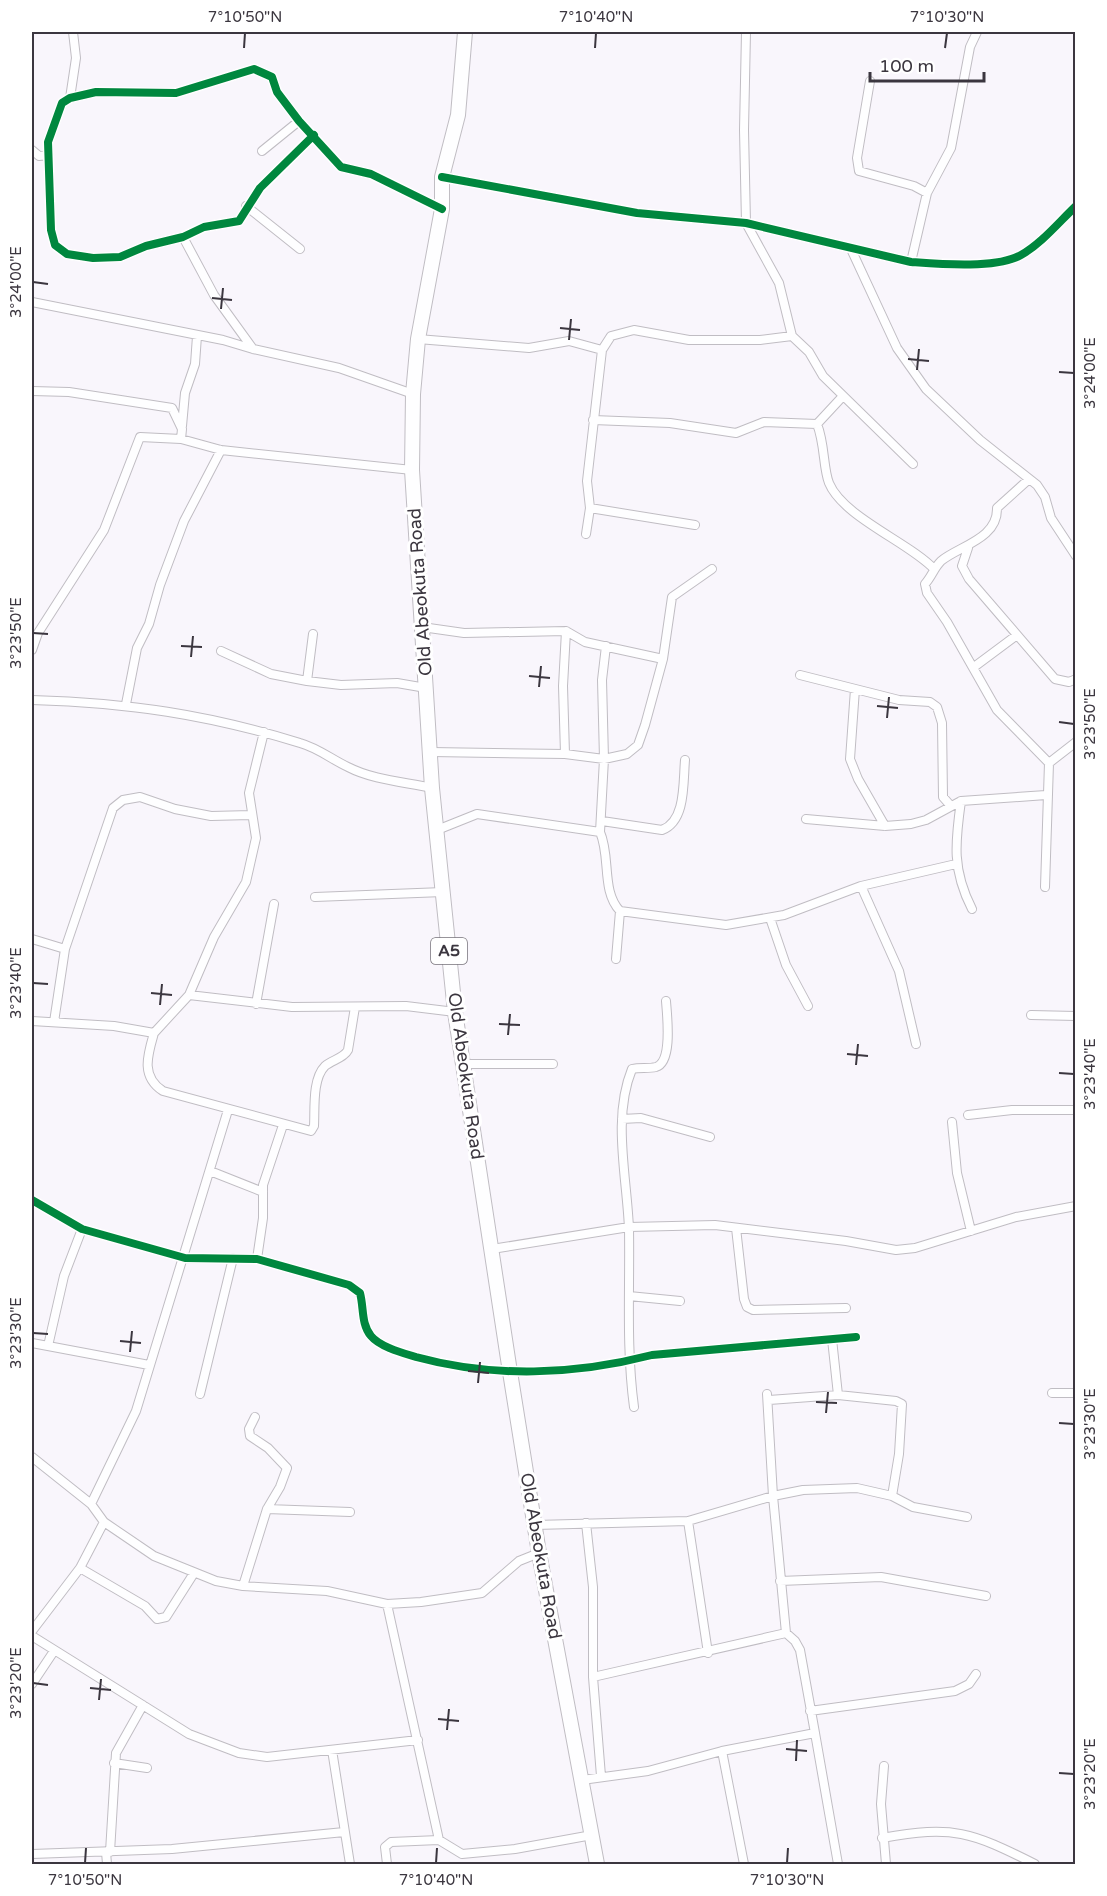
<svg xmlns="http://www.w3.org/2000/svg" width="1107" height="1896" viewBox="0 0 1107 1896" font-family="'Varela Round',sans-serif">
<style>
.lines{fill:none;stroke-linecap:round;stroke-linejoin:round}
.minor-casing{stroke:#c0bdc3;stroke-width:10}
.trunk-casing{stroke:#c0bdc3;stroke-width:16}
.minor{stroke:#fefeff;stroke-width:8}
.trunk{stroke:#fefeff;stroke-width:14}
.cycleway-casing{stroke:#fff;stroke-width:11}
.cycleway{stroke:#00873e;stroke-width:8}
.ticks{fill:none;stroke:#3b363f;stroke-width:2}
.labels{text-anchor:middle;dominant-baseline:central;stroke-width:6;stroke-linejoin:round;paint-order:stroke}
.shield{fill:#fff;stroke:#767279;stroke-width:1.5}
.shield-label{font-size:16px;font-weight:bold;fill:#3b363f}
.street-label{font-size:18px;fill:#3b363f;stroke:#fff}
.neatline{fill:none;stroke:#3b363f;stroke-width:2}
.ticks-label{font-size:15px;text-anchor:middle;fill:#3b363f}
</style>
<rect width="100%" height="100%" fill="#f9f6fc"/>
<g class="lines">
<g class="minor-casing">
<path id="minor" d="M746,32L744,130L746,223L779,283L792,336L809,352L823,376L913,464
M870,81L857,158L859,171L914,186L927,193
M70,98L76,58L73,32
M314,135L260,188L239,221L204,227L183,237L146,246L120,257L93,258L67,254L55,245L51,230L48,142L62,103L70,98L96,92L176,93L254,69L272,77L277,92L299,121L341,167L371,174L442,209
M32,150L39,156L49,155
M262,151L299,121
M442,177L637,213L746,223L911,262C939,264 996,269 1021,255C1041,244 1059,222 1076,206
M246,206L300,249
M183,237L214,295L253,349
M851,249L897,348L926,389L980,440L1037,485L1045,497L1051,518L1076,556
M911,262L927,193L951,148L970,47L977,32
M32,302L223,340L253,349L339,368L413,394
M418,339L529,348L569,341L602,350L611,336L634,330L689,340H760L792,336
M32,391L69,392L172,408L182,429L181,439L221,450L412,470
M593,420L670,423L736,433L764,422L817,424L843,396
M817,424C825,444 823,468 829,483C843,517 910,543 934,569
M182,426L185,393L195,364L197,336
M1028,480L997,508C998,539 959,546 941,561C934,568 932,576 925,584L927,593L947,622L997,710L1049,763L1045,887
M590,508L695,525
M586,534L590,508L587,481L602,350
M968,548L962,566L969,579L1055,679L1069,682L1076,679
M422,627L464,633L566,631L585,642L663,659
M606,646L602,680L604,759L600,832C611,857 601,891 620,911L726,925L784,915L861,886L956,864
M32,650L38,633L104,530L140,437L181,439
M221,651L271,674L307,681L341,685L397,683L426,688
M974,667L1017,635
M800,675L899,700L930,702L937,707L942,723L943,797L950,805
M307,681L313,634
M855,689L850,759L858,779L885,826
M32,700C129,703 206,714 300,743C318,748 331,759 348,767C373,780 405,782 432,788
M126,704L137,648L149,624L160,585L184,521L221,450
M431,752L565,754L604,759L627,754L638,745L645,725L663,659L672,597L712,569
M565,754L563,686L566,631
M1049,763L1076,742
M961,801C955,843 952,870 972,909
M806,819L885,826L911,824L926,820L961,801L1046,795
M602,821L662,830C686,821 683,783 685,760
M437,830L477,814L600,832
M861,886L899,971L916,1044
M315,897L443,892
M770,918L786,965L808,1006
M32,939L65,949
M616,959L620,911
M189,995L292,1007L406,1006L455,1012
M256,1004L274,904
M1031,1015L1076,1016
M32,1021L114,1026L154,1033L189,995L214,937L246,882L256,838L249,793L264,732
M54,1022L65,949L113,808L123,800L140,797L175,809L211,816L251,815
M154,1033C148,1054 140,1076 163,1091L311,1131L314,1126C315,1109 312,1079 325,1066C332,1060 344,1058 348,1050L355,1007
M463,1064H553
M968,1115L1012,1110H1076
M622,1119L641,1118L710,1137
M952,1122L957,1173L971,1231
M210,1171L263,1192
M32,1200L82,1229L185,1258L257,1259L349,1285L360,1293C364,1308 361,1324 371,1336C380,1347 403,1353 416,1357C493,1378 575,1375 652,1355L856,1337
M736,1228L744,1299L747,1307L753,1310L846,1308
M492,1249L629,1227L715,1225L846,1241L896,1250L915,1248L1016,1217L1076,1206
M257,1259L263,1218V1185L283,1125
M629,1296L680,1301
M832,1339L838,1395
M32,1343L149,1365
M48,1346L64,1276L82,1229
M1052,1393H1076
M200,1394L233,1258
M767,1394L773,1496L786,1633L795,1641L800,1650L815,1733
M769,1400L838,1395L896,1401L902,1404L899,1454L892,1496
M634,1407C626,1347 630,1289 629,1229C627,1177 612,1118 632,1069C640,1067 648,1069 656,1067C673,1062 667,1016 666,1001
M32,1457L91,1504L104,1522L154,1556L216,1581L243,1586L327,1591L387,1604L421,1602L482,1593L519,1561L539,1553
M91,1504L136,1411L228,1110
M267,1509L350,1512
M688,1521L708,1653
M586,1523L593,1587V1677L601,1776
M535,1525L688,1521L773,1496L803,1490L857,1488L892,1496L913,1507L967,1517
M80,1568L145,1606L157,1619L166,1617L194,1573
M780,1581L881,1577L986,1596
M243,1586L267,1509L280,1487L287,1468L268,1448L250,1436L249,1429L255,1417
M387,1604L439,1840L462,1854L515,1849L592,1835
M32,1631L80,1568L104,1522
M32,1636L189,1734L239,1753L267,1757L418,1740
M593,1677L786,1633
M32,1684L54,1651
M810,1711L955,1691L969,1684L976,1674
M332,1750L350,1864
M722,1751L744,1864
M114,1763L147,1768
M884,1766L881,1804L886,1864
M582,1780L648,1771L722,1751L815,1733L838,1864
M882,1838C954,1825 971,1832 1035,1864
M106,1852L107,1864
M110,1852L116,1753L143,1705
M32,1854L172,1849L344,1832
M387,1864L385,1847L391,1842L439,1840"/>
</g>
<g class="trunk-casing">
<path id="trunk" d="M465,32L458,115L442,177V209L418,339L413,394L412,470L432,788L455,1012L510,1372L539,1553L597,1864"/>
</g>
<use href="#minor" class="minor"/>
<use href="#trunk" class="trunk"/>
<g class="cycleway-casing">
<path id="cycleway" d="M314,135L260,188L239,221L204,227L183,237L146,246L120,257L93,258L67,254L55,245L51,230L48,142L62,103L70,98L96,92L176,93L254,69L272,77L277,92L299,121L341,167L371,174L442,209
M442,177L637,213L746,223L911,262C939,264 996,269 1021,255C1041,244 1059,222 1076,206
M32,1200L82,1229L185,1258L257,1259L349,1285L360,1293C364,1308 361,1324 371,1336C380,1347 403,1353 416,1357C493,1378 575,1375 652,1355L856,1337"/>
</g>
<use href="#cycleway" class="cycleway"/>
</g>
<path class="ticks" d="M244,48L245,33M595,48L596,33M945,48L947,33M33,282L48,284M212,298L232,300M221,309L223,288M560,328L580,330M569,340L571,319M908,359L929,361M917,370L919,349M1059,372L1074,373M33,633L48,634M181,646L202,647M191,657L193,636M529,676L550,678M539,687L541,666M877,706L898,708M887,718L889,697M1059,722L1074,724M33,983L48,984M151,993L172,995M160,1005L162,984M499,1024L520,1025M508,1035L510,1014M847,1054L868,1056M856,1065L858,1044M1059,1073L1074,1074M33,1333L48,1334M120,1341L141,1343M130,1352L132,1331M468,1371L489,1373M478,1383L480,1362M816,1402L837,1403M826,1413L828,1392M1059,1423L1074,1424M33,1683L48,1685M90,1688L111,1690M99,1700L101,1679M438,1719L459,1721M447,1730L449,1709M786,1749L807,1751M796,1761L797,1740M1059,1773L1074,1774M85,1863L86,1848M436,1863L437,1848M787,1863L788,1848"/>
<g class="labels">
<rect class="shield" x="431" y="938" width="36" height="26" rx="4.5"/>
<g class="shield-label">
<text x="449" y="951">A5</text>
</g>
<g class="street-label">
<text transform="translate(420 592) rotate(-94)">Old Abeokuta Road</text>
<text transform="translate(466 1076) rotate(82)">Old Abeokuta Road</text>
<text transform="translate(541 1556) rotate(80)">Old Abeokuta Road</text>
</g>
</g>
<rect width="1107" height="1896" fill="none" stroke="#ffffff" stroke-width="66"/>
<path d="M870 72v9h114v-9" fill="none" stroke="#3b363f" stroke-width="3"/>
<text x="879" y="72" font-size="18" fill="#3b363f" stroke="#ffffff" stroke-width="4.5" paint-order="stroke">100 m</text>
<rect x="33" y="33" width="1041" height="1830" class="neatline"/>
<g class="ticks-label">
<text x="245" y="22">7°10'50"N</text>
<text x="596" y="22">7°10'40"N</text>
<text x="947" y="22">7°10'30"N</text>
<text transform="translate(16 282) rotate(-90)" y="5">3°24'00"E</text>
<text transform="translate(1090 373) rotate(-90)" y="5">3°24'00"E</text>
<text transform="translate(16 633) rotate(-90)" y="5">3°23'50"E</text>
<text transform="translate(1090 724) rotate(-90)" y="5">3°23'50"E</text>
<text transform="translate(16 983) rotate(-90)" y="5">3°23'40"E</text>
<text transform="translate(1090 1074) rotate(-90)" y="5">3°23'40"E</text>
<text transform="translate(16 1333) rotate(-90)" y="5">3°23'30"E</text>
<text transform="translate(1090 1424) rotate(-90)" y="5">3°23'30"E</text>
<text transform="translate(16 1683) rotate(-90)" y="5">3°23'20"E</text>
<text transform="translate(1090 1774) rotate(-90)" y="5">3°23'20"E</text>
<text x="85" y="1885">7°10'50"N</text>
<text x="436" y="1885">7°10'40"N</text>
<text x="787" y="1885">7°10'30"N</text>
</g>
</svg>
